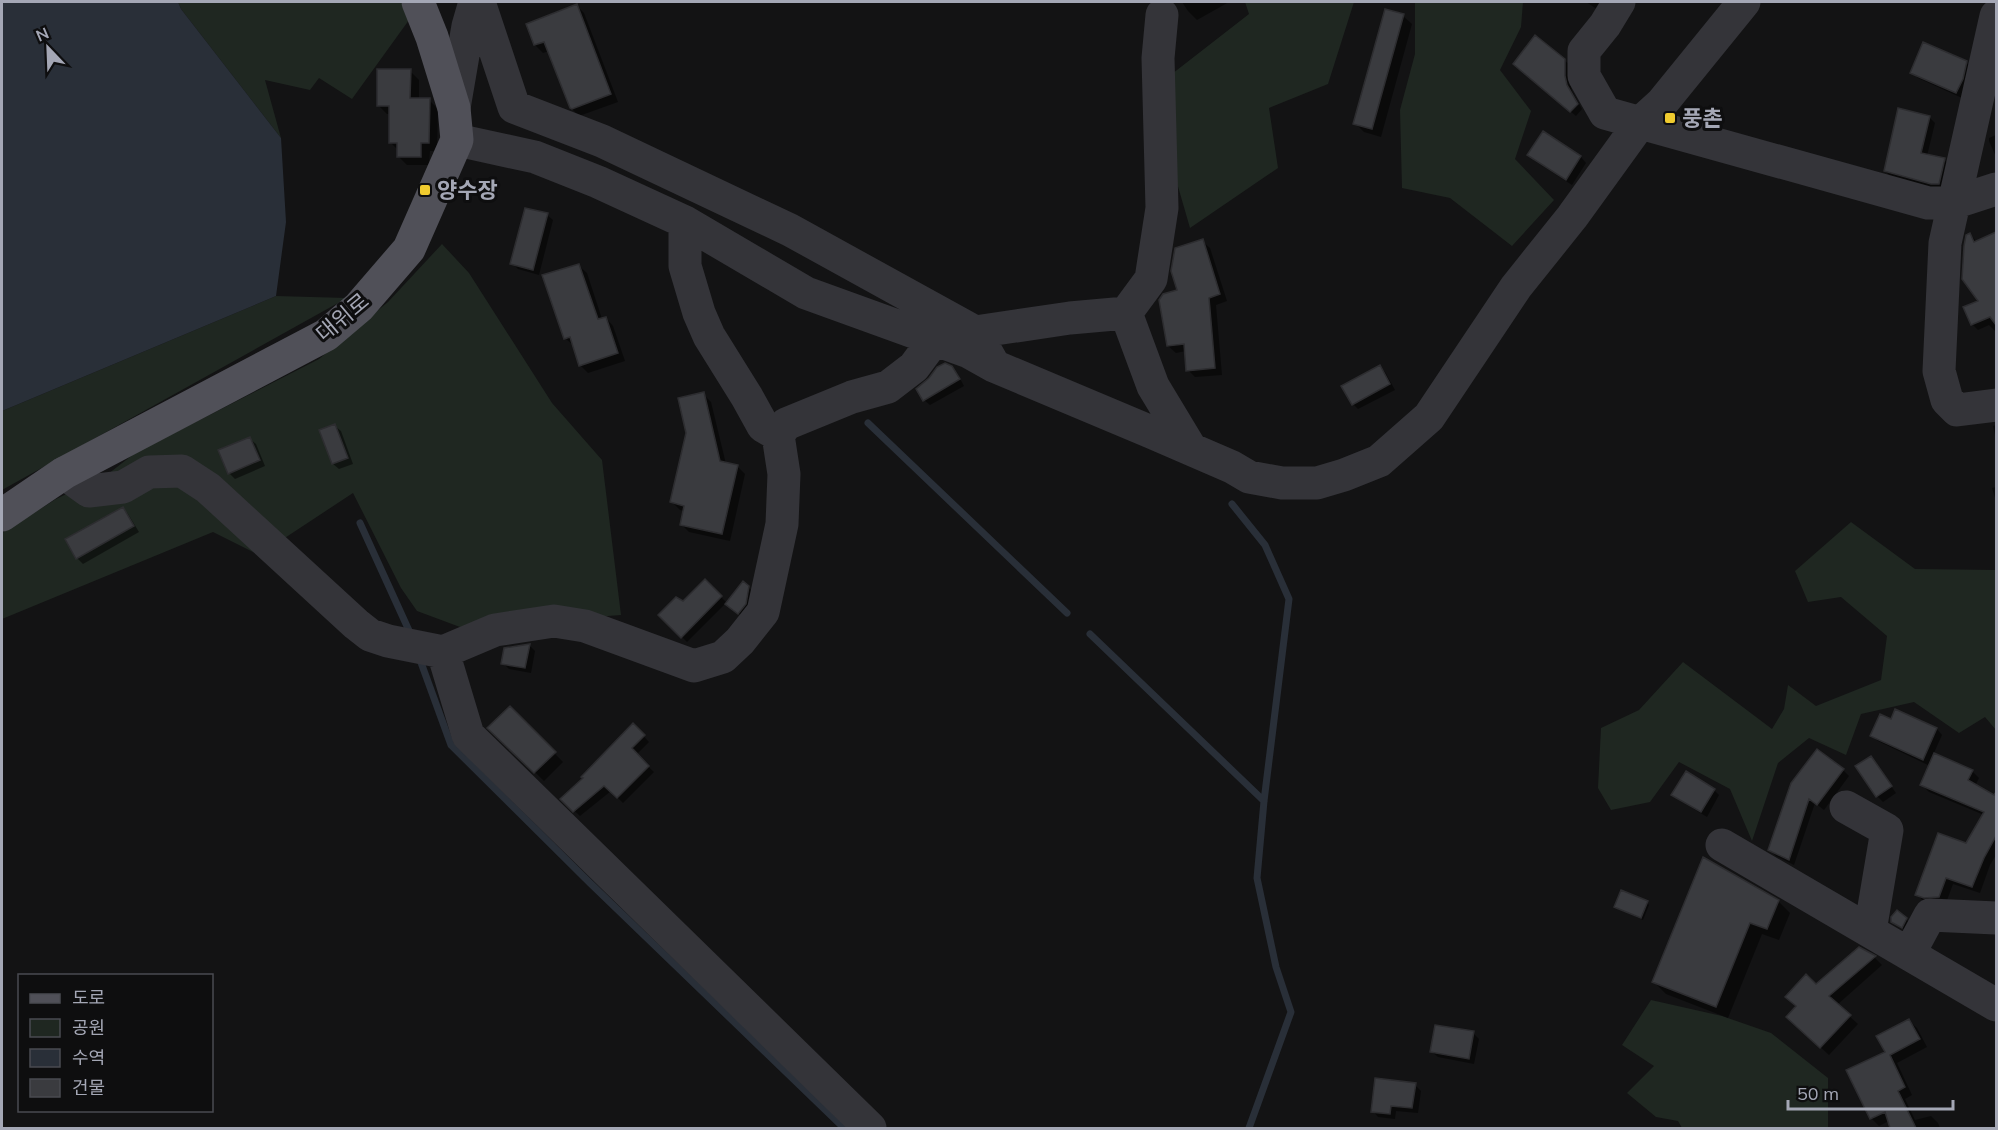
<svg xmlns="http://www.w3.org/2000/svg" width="1998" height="1130" viewBox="0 0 1998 1130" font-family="Mulish,'Noto Sans KR',sans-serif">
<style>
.green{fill:#1f2721}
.water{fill:#292f38}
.shadow{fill:#0007}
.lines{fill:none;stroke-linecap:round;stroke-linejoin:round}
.stream{stroke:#292f38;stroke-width:7}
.building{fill:#3a3b3f;stroke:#2d2d30;stroke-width:1.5}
.minor{stroke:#343439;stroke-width:33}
.major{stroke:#505058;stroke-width:33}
.poi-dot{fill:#f0cb2f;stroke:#0e0e0f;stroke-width:2}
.labels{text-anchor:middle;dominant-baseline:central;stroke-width:6;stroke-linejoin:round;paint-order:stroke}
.poi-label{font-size:22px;font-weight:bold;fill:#a4a7b5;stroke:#0e0e0f;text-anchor:start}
.street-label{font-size:22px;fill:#a4a7b5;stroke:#0e0e0f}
</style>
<rect width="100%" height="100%" fill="#131314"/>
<path class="green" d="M178,2H401L409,20L352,99L319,78L310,90L265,80L281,138L181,9Z
M1245,2H1354L1328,84L1269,108L1278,168L1190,228L1177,183L1168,77L1249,14Z
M1415,2H1523L1521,27L1500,70L1531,111L1515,159L1554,200L1512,246L1450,198L1402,188L1400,110L1415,54Z
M442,244L469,273L552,403L602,460L621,615L460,627L417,611L401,588L353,493L259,555L213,532L2,619V533L56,499L108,474L135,453L319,359L388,302Z
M276,296L347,298L2,490V411Z
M1851,522L1915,569L1996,570V730L1985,717L1959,733L1914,702L1861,714L1846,755L1809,738L1778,763L1752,841L1730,789L1679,762L1650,802L1611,810L1598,788L1601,728L1639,710L1683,662L1772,729L1784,709L1788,685L1816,706L1881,680L1887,636L1841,597L1808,602L1795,571Z
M1651,1000L1722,1016L1771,1033L1828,1078V1128H1682L1678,1121L1656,1117L1627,1093L1654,1066L1622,1045Z"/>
<path class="water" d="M2,2H178L181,9L281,138L286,222L276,296L2,411Z"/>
<path class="shadow" d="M1182,2H1229L1197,20L1188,11Z
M1586,2H1606L1600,11Z
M576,5L584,13L618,102L579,116L571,108L549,51L543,53L535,45L528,25Z
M1403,16L1412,24L1381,137L1364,132L1355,123Z
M1564,60L1570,65V82L1572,91L1582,109L1576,116L1520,69Z
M1966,63L1972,68L1962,98L1918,78L1912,72Z
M410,71L419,80V99L429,100L438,109L437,151H430L429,165H407L398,156V150L390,142L391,114H387L378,105Z
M1929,117L1935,123L1927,156L1944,160L1950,166L1944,189H1937L1891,177L1885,171Z
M1996,135V157L1989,141V138Z
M1547,136L1581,157L1586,163L1572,185L1535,161L1529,155Z
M547,215L553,220L539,275L518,269L512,263Z
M1970,234L1977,242L1992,235L1996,240V332L1989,325L1978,330L1972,324L1981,301Z
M1202,241L1210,248L1227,301L1216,305L1222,375L1195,377L1188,370L1186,351L1176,353L1168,346Z
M579,266L587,273L602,319L606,318L613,326L625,361L588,373L580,365L574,346L565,338Z
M951,367L957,373L964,386L930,405L924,400Z
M1380,367L1385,372L1395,390L1358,409L1353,404Z
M703,394L711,402L726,464L737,466L745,474L730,541L689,532L681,524L684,511L680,510L672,502Z
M1996,425V440L1993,426Z
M335,426L341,431L353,464L339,469L333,464Z
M250,439L256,444L265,466L235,479L229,473Z
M1996,487V501L1992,488Z
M123,508L128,514L139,532L83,564L77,558Z
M705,581L727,603L748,587L754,593L744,618L726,603L687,642L660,615L684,602Z
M529,645L535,651L531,673L509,669L503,663Z
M510,708L563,762L544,781L490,728Z
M1896,711L1937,729L1942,735L1933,755L1972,771L1979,778L1975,786L1996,798V855L1990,865L1980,893L1953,884L1946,903L1924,902L1917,894L1967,845L1984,815L1929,792L1922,785L1930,766L1878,741L1872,736L1892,721Z
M633,725L649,742L636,755L654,772L623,803L611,791L580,816L562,799L585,778Z
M1871,758L1896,793L1883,802L1877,796Z
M1843,770L1849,776L1824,810L1815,803L1794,865L1776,856L1770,850L1793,784Z
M1714,790L1719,795L1707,817L1679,800L1673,794Z
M1778,901L1790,913L1779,940L1762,934L1728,1018L1666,994L1654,982Z
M1647,902L1649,905L1643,920L1616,907Z
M1898,912L1909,922L1904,929L1895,924Z
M1859,949L1875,958L1882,965L1837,1005L1858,1024L1829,1055L1796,1025L1798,1006L1816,986Z
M1909,1021L1917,1028L1927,1047L1897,1063L1912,1095L1905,1099L1915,1120L1931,1116L1938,1123L1940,1128H1891L1889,1121L1879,1126L1871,1118L1887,1053Z
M1473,1033L1479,1039L1474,1064L1438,1057L1432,1052Z
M1415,1085L1421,1091L1418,1113L1396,1111L1395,1119L1378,1117L1373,1111Z"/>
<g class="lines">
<path class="stream" d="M868,423L1067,613
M1232,504L1265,545L1289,599L1264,801L1257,878L1276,967L1291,1012L1249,1128
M360,523L411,635
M1090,634L1264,801
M419,657L451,745L590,883L844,1128"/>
</g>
<path class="building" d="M577,4L611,94L572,109L570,108L544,42L534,45L526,24Z
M1385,9L1404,14L1372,129L1353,124Z
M1535,35L1565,59V76L1567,85L1578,104L1570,112L1513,64Z
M1923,42L1967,61L1963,79L1956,93L1910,73Z
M377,69H411L410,98H430L429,143H421V157H397V143H389V106H377Z
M1898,108L1930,116L1921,153L1945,158L1939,184H1931L1884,171Z
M1543,131L1581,156L1566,180L1527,155Z
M525,208L548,213L533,270L510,264Z
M1996,232V325L1990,317L1971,325L1963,307L1978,301L1962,279L1964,246L1966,235L1970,233L1974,242Z
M1203,239L1220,294L1209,298L1215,368L1186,371L1184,344L1167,346L1159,300L1163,294L1177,290L1171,271L1175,248Z
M579,264L598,319L606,317L618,353L579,366L570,337L564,339L542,275Z
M945,363L952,366L960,379L923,401L916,389L929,378L937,367Z
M1380,365L1390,384L1352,405L1341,386Z
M704,392L720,461L738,465L722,534L680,525L684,506L670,502L686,433L678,398Z
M335,424L348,458L332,464L319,430Z
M250,437L260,460L228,474L218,450Z
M123,507L134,526L76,559L65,539Z
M705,579L722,596L681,638L658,615L676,597L683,601Z
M743,581L749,586L746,604L738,614L725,604Z
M530,644L525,668L501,664L504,648Z
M510,706L556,752L534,773L487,728Z
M1895,709L1937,728L1923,760L1870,736L1880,714L1891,719Z
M633,723L645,735L632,748L649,766L617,798L604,786L573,812L560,799L583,778L581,777Z
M1817,749L1844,769L1817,805L1809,799L1789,860L1768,850L1791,783Z
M1934,753L1973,770L1968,780L1994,795L1996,792V836L1984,858L1972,887L1946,878L1939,897L1924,898L1915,895L1938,833L1966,843L1984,812L1920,785Z
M1871,756L1892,786L1876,797L1855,766Z
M1686,771L1715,789L1701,812L1671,795Z
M1703,857L1779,900L1767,929L1750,923L1716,1007L1652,982Z
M1621,890L1648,901L1641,918L1614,907Z
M1897,910L1907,918L1902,928L1891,922V917Z
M1859,947L1876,956L1829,996L1851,1015L1820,1048L1786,1017L1796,1006L1785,997L1806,974L1816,984Z
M1909,1019L1920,1039L1890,1055L1905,1087L1898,1091L1916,1128H1890L1885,1112L1870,1119L1846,1070L1885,1052L1876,1036Z
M1435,1025L1474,1031L1469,1059L1430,1052Z
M1375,1078L1416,1083L1412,1108L1391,1106L1390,1114L1371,1112Z"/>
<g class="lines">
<path class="minor" d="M479,2L514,107L602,141L790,230L975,332L992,362
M1619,2L1605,25L1584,51V76L1605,113L1928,203H1953L1996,189
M1996,16L1945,243L1939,371L1947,400L1957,410L1996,405
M454,108L468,26L475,2
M457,140L535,157L598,182L685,222L806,293L969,352L994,366L1151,432L1232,467L1249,477L1282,483H1317L1344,475L1379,461L1429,417L1516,287L1572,217L1640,123L1662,103L1744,2
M685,222V266L699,313L709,336L747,397L763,426L778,435
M1126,313L1153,386L1191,449
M975,332L1070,318L1126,313L1151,279L1162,208L1158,58L1162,15
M64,473L89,491L123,487L149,472L182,471L208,488L356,624L370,635L388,641L443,652L495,630L554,621L585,626L694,666L723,657L740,641L763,612L782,524L784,474L778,435L786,424L852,397L888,387L914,367L934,340
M443,652L468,735L870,1128
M1846,807L1887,830L1870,931
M1722,845L1996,1005
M1909,954L1930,915L1996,918"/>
<path class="major" d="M2,515L64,473L326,335L359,307L409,249L457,140L454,108L432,37L418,2"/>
</g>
<g class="poi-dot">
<rect x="1664" y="112" width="12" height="12" rx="3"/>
<rect x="419" y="184" width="12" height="12" rx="3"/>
</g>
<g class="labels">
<g class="poi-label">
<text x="1682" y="118">풍촌</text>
<text x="437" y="190">양수장</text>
</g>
<g class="street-label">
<text transform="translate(342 317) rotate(-40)">대위로</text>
</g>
</g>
<rect width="1998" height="1130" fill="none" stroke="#a4a7b5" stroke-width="6"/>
<rect x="18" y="974" width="195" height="138" fill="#0e0e0f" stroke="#4a4b51" stroke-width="1.5"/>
<rect x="30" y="994" width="30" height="9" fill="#505058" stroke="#4a4b51" stroke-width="1.5"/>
<text x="72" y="1004" font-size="18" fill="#a4a7b5">도로</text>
<rect x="30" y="1019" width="30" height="18" fill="#1f2721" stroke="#4a4b51" stroke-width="1.5"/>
<text x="72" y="1034" font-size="18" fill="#a4a7b5">공원</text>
<rect x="30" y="1049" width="30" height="18" fill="#292f38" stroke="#4a4b51" stroke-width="1.5"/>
<text x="72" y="1064" font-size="18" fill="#a4a7b5">수역</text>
<rect x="30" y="1079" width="30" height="18" fill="#3a3b3f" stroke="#4a4b51" stroke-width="1.5"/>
<text x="72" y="1094" font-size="18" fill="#a4a7b5">건물</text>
<g transform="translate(48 48) rotate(337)" stroke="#0e0e0f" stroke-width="4.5" paint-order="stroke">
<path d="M0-4.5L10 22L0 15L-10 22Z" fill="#a4a7b5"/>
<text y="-9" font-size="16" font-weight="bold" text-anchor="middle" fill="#a4a7b5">N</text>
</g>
<path d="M1788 1100v9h165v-9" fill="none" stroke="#a4a7b5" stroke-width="3"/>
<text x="1797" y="1100" font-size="18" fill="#a4a7b5" stroke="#0e0e0f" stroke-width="4.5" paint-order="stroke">50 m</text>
</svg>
